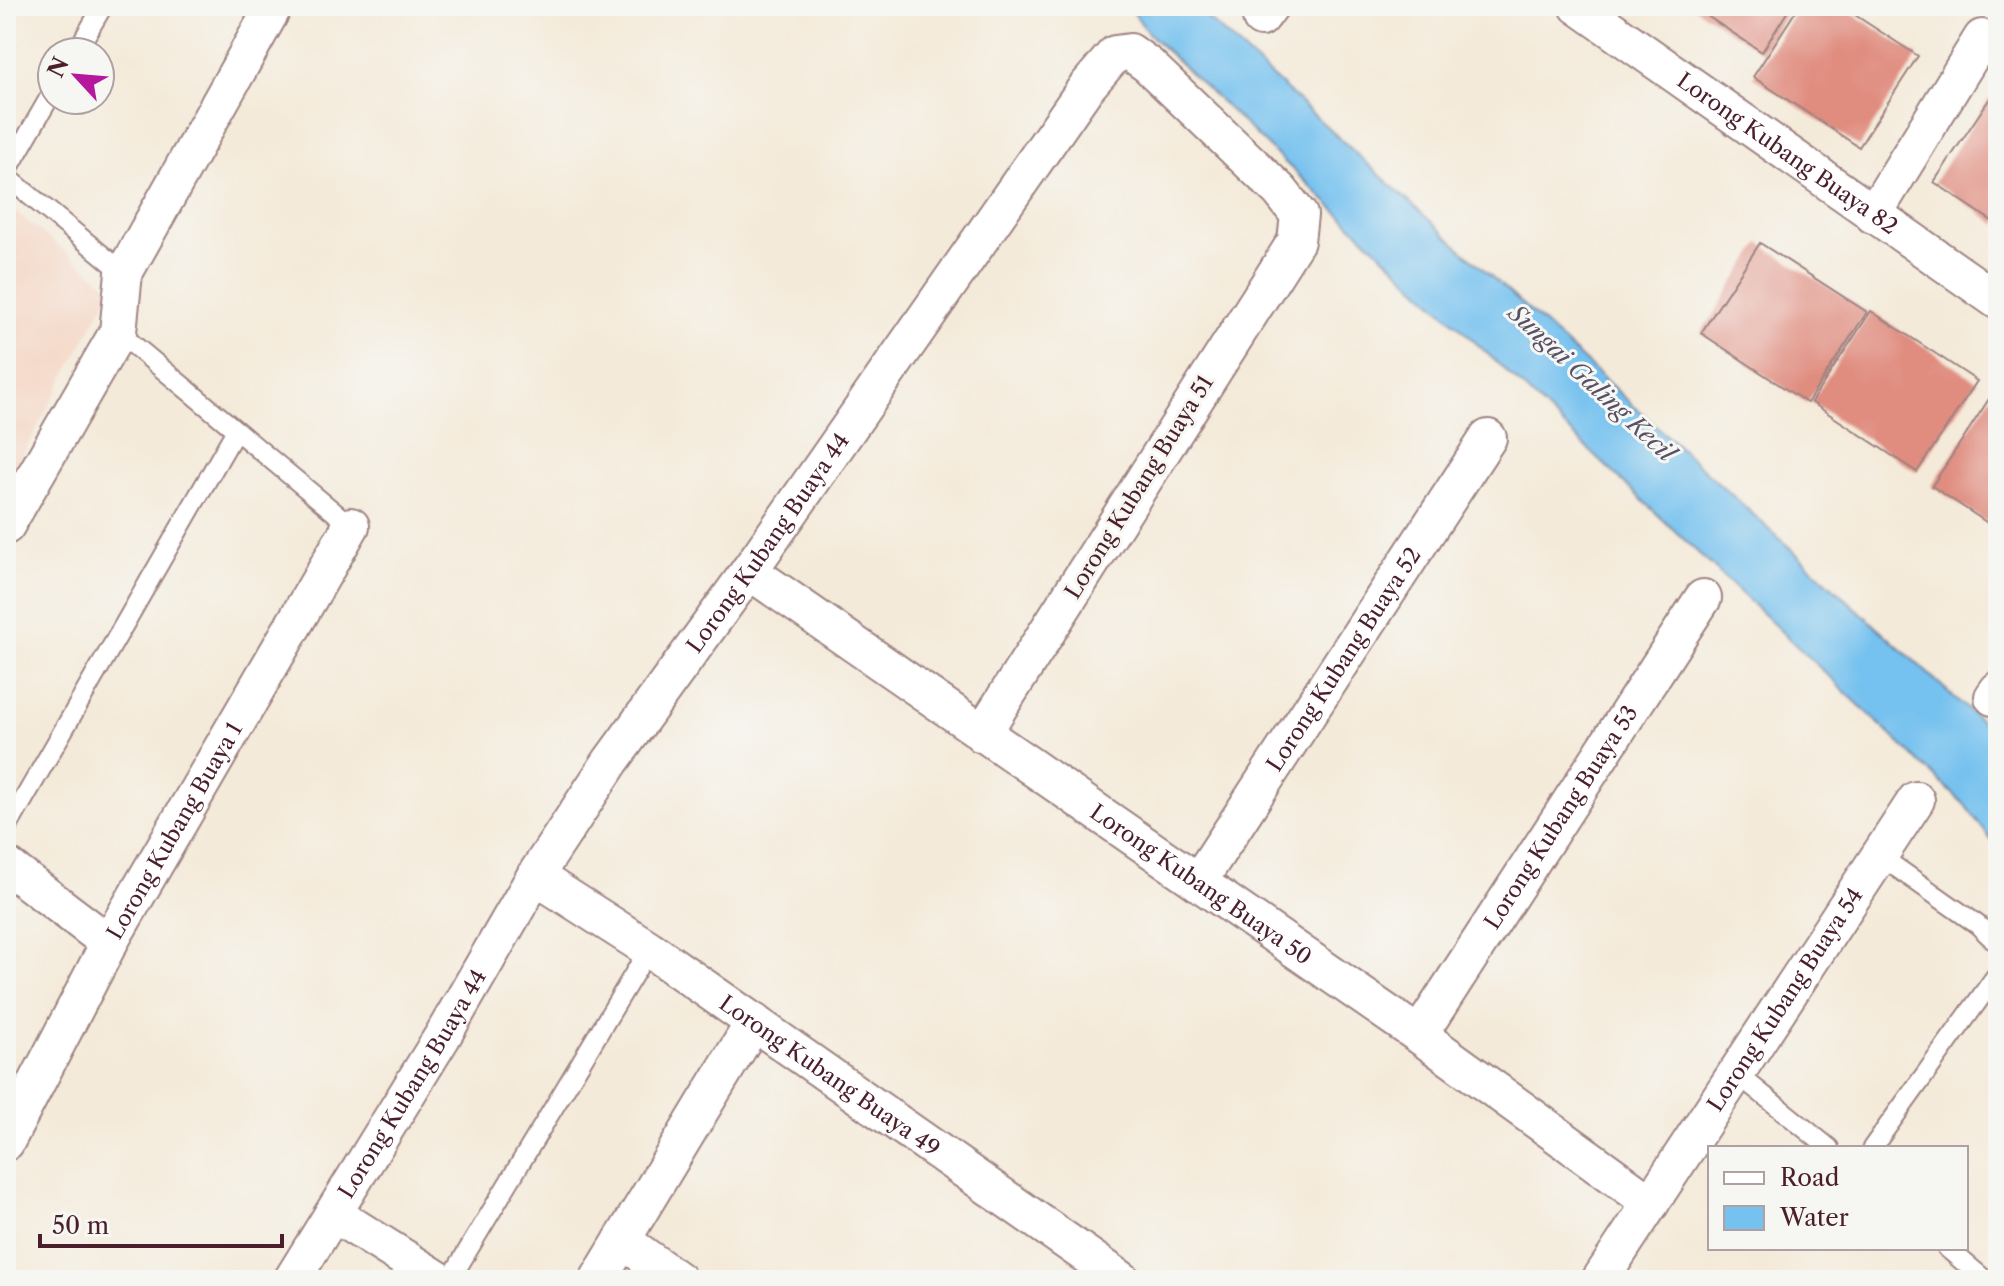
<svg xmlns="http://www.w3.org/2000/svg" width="2004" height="1286" viewBox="0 0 2004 1286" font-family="'Libre Caslon Text',serif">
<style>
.built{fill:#f4d3c0}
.water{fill:#75c1ef;stroke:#60708d;stroke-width:2}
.building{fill:#e08c7f}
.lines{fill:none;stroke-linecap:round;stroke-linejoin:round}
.service-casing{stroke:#9f8482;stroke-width:22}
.minor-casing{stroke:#9f8482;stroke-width:40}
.service{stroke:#fff;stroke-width:18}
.minor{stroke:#fff;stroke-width:36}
.labels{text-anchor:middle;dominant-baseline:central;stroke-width:6;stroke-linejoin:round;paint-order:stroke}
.street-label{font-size:22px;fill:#4a1f2b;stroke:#f6f6f2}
.water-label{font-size:24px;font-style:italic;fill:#575066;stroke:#f6f6f2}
</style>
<rect width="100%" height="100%" fill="#f6f6f2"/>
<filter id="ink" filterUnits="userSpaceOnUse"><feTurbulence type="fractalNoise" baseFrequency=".0125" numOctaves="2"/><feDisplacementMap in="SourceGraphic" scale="16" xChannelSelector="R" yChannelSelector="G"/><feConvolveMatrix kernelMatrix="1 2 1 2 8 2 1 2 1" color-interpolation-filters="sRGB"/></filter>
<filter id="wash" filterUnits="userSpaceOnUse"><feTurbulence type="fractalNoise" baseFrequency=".006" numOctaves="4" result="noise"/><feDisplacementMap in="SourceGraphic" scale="32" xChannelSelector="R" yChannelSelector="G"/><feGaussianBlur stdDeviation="1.8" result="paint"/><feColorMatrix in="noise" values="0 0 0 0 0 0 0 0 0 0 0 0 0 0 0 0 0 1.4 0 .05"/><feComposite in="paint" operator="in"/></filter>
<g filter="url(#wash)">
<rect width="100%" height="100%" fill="#f4ead9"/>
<path class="built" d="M6,204L112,289L6,486Z"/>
<path class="water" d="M1129,6H1194L1988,728L1998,740V849L1965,805L1148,33Z"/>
<g id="blocks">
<path class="building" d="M1692,6H1791L1762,52Z
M1799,6H1841L1918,56L1859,147L1753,77Z
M1998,86V225L1934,182Z
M1760,243L1867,312L1807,403L1701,333Z
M1871,311L1977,381L1917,472L1811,402Z
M1991,396L1998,401V530L1932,486Z"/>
</g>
</g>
<g filter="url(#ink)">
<use href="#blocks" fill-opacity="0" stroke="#9f8482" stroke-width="2"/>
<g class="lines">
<g class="service-casing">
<path id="service" d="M76,52L103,6
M6,173L52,93
M6,176L124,273
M118,332L351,526
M6,830L236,430
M1880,856L1978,925L1998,944
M1736,1073L1829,1148
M1872,1148L1998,973
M1947,1248L1985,1280
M450,1280L649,949"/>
</g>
<g class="minor-casing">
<g id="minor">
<path id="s1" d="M1578,6L1998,301"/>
<path d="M1261,18L1270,6"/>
<path d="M1873,215L1982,38"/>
<path d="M6,526L118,332L124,273L274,6"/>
<path id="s2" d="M749,571L1419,1035L1651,1203"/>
<path d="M1993,697L1998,690"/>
<path d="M6,865L109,943"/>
<path id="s3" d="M535,876L649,949L1122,1280"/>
<path id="s4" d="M1198,882L1488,438"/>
<path id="s5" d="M1419,1035L1703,598"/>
<path id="s6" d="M6,1142L109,943L351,526"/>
<path d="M334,1214L439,1280"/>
<path d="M622,1240L678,1280"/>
<path id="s7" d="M292,1280L442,1037L535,876L611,761L749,571L1085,89L1115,54L1130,52L1148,65L1280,191L1299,215L1296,241L982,734"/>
<path d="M598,1280L754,1022"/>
<path id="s8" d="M1600,1280L1916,800"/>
</g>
</g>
<use href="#service" class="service"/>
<use href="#minor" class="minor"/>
</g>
</g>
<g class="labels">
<g class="street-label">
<text stroke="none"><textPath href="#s1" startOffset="256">Lorong Kubang Buaya 82</textPath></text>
<text transform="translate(1139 487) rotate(-58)">Lorong Kubang Buaya 51</text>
<text stroke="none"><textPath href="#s7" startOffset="878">Lorong Kubang Buaya 44</textPath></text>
<text stroke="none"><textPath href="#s4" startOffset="266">Lorong Kubang Buaya 52</textPath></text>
<text stroke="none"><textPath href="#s5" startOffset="260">Lorong Kubang Buaya 53</textPath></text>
<text stroke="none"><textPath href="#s6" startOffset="354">Lorong Kubang Buaya 1</textPath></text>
<text stroke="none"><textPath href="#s2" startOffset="550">Lorong Kubang Buaya 50</textPath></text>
<text stroke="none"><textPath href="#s8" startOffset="336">Lorong Kubang Buaya 54</textPath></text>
<text stroke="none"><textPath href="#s3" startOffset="356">Lorong Kubang Buaya 49</textPath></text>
<text stroke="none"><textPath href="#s7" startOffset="230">Lorong Kubang Buaya 44</textPath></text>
</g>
<g class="water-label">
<text transform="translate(1592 383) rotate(43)">Sungai Galing Kecil</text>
</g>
</g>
<rect width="2004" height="1286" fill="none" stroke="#f6f6f2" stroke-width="32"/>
<rect x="1708" y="1146" width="260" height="104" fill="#f6f6f2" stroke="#b1a0a2" stroke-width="2"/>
<rect x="1724" y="1172" width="40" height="12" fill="#ffffff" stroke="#b1a0a2" stroke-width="2"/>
<text x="1780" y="1186" font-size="24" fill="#4a1f2b">Road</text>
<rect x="1724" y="1206" width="40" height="24" fill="#75c1ef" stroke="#b1a0a2" stroke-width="2"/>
<text x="1780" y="1226" font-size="24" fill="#4a1f2b">Water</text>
<g transform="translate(76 76) rotate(296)"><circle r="38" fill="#f6f6f2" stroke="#b1a0a2" stroke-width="2"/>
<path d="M0-6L14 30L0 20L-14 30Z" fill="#b5179e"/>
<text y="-12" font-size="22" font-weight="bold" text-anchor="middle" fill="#4a1f2b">N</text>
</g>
<path d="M40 1234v12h242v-12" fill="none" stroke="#4a1f2b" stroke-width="4"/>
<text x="52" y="1234" font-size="24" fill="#4a1f2b" stroke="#f6f6f2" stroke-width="6" paint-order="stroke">50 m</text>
</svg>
